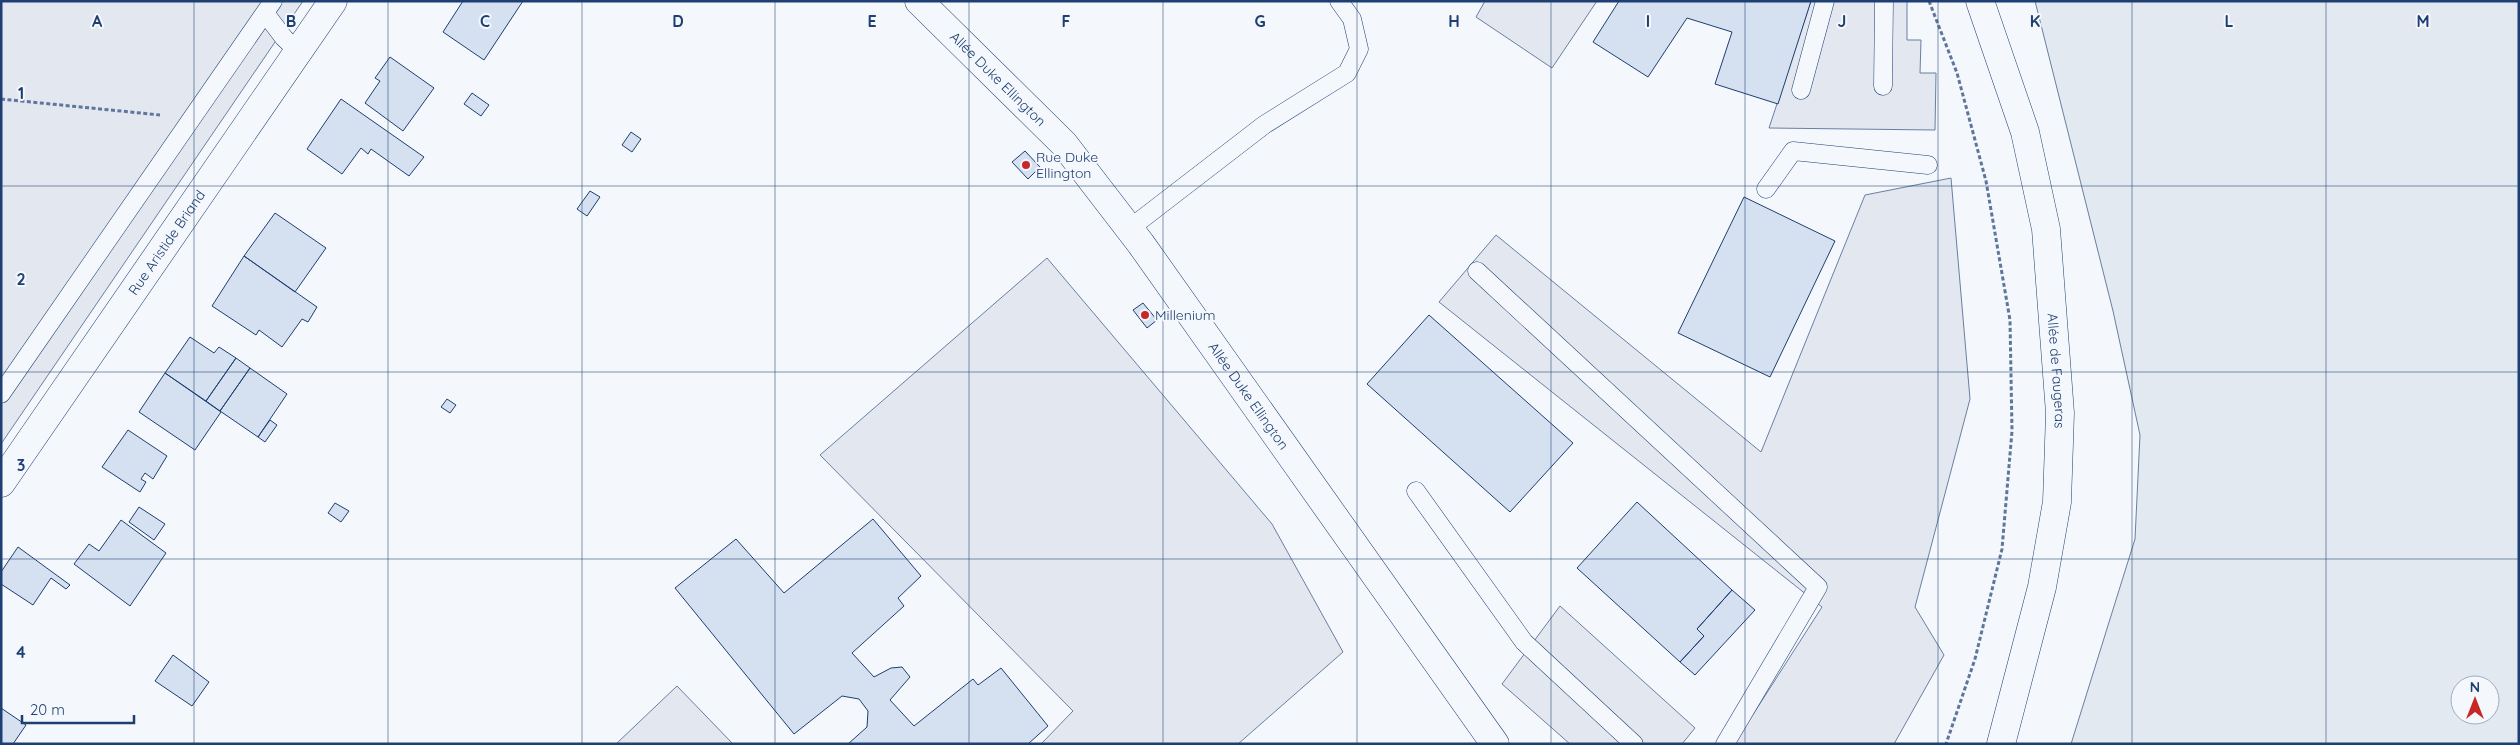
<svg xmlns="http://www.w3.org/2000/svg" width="2520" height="745" viewBox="0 0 2520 745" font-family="Quicksand,sans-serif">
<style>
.green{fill:#e3e9f0;stroke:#687fa3;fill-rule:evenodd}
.parking{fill:#e3e8f0;stroke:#687fa3}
.building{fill:#d5e0f0;stroke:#1d3f73}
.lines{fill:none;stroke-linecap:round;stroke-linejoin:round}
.lane-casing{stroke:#1d3f73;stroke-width:19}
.street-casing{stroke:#1d3f73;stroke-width:29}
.secondary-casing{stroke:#1d3f73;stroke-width:29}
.path{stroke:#5e769c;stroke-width:3;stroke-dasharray:4 2.5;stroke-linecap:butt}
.lane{stroke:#f4f7fb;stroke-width:18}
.street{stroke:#f4f7fb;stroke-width:28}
.secondary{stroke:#f4f7fb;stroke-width:28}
.grid{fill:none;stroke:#1d3f73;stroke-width:1;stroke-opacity:0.55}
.poi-dot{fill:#c62828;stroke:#f4f7fb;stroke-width:2}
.labels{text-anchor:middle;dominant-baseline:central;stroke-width:4;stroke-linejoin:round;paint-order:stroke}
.street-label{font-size:14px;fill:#1d3f73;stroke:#f4f7fb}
.poi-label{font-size:14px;fill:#1d3f73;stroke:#f4f7fb;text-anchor:start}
.grid-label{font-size:16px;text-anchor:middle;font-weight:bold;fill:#1d3f73;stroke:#f4f7fb;stroke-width:4;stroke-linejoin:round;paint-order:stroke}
</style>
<rect width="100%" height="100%" fill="#f4f7fb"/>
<path class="green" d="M2035,1H2519V744H2071L2135,539L2140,435L2113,311ZM2460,685H2490V715H2460Z"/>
<path class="parking" d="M1,1H303L1,444Z
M1485,1H1597L1552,68L1476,17Z
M1811,1H1907V40H1921L1920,73H1936L1935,130L1769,128Z
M1951,178L1970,399L1915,607L1944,655L1894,744H1734L1822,607L1439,302L1496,235L1761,452L1865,195Z
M1047,258L1272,524L1343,652L1238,744H1041L1073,711L820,455Z
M1560,606L1695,728L1682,744H1570L1502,684Z
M677,686L733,744H616Z"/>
<path class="building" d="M463,1H523L484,60L443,32Z
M1619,1H1811L1778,104L1715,84L1732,32L1687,18L1648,77L1593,42Z
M390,57L434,88L403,131L365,103L380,81L375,78Z
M472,93L489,105L481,116L464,104Z
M341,99L424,157L409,176L371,149L368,154L361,148L342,174L307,149Z
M631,132L641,139L632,152L622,145Z
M1025,151L1040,167L1028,179L1012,162Z
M590,191L600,197L587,216L577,209Z
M1744,197L1835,241L1770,377L1678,333Z
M275,213L326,248L295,292L244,256Z
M244,256L317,307L308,322L302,319L282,347L259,330L256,335L212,306Z
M1143,303L1157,320L1147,328L1133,310Z
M1429,315L1573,443L1510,512L1367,384Z
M190,337L214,353L219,347L236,358L206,401L165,373Z
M236,358L250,368L220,411L206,401Z
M250,368L287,394L258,437L220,411Z
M165,373L221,412L195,450L139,412Z
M447,399L456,405L450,413L441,407Z
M270,420L277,425L265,442L258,437Z
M128,430L167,456L153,479L145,473L141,479L146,482L140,492L102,467Z
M1637,502L1732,590L1697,629L1704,636L1680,662L1577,568Z
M335,503L349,511L341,522L328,513Z
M139,507L165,524L154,540L129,522Z
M873,519L921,576L898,598L904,606L852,653L874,677L891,668L902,667L910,677L890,700L914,726L973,679L978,685L1001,668L1048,726L1028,744H848L867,727L868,711L859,699L842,696L794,734L675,588L736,539L784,593Z
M121,520L166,553L130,606L74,564L89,544L99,551Z
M18,547L70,585L66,589L51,578L33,605L1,584V572Z
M1732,590L1755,610L1695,675L1680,662L1704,636L1697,629Z
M173,655L209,682L192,706L155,681Z
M1,708L26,725L13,744H1Z"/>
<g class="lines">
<g class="lane-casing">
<path id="lane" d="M265,13L284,38L298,51
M1883,86L1884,1
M1801,90L1825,1
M1766,189L1793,151L1928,165
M1129,229L1264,125L1347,73L1359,49L1352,19L1339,1
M1477,271L1818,587L1725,744
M1,394L273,1
M1416,491L1524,642L1634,744"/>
</g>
<g class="street-casing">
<g id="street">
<path id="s1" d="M919,1L1064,144L1141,244L1495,744"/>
<path id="s2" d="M1980,1L2025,132L2046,229L2060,413L2057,502L2042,587L2001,744"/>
</g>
</g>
<g class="secondary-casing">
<g id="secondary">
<path id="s3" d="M1,483L333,1"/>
</g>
</g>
<path class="path" d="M1929,1L1957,73L1986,181L2010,320L2012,431L2002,549L1975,659L1946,744
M1,99L160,115"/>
<use href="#lane" class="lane"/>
<use href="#street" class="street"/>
<use href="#secondary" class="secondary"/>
</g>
<path class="grid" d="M194,1V744M388,1V744M582,1V744M775,1V744M969,1V744M1163,1V744M1357,1V744M1551,1V744M1745,1V744M1938,1V744M2132,1V744M2326,1V744M1,186H2519M1,372H2519M1,559H2519"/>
<g class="poi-dot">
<circle cx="1026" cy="165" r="5"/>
<circle cx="1145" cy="315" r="5"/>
</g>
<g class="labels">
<g class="street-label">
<text stroke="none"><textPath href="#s1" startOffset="111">Allée Duke Ellington</textPath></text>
<text stroke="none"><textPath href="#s3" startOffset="292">Rue Aristide Briand</textPath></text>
<text stroke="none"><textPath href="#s2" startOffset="380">Allée de Faugeras</textPath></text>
<text stroke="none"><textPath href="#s1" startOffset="516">Allée Duke Ellington</textPath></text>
</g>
<g class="poi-label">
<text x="1036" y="157">Rue Duke<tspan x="1036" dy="16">Ellington</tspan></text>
<text x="1155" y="315">Millenium</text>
</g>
</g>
<g class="grid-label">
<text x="97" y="27">A</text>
<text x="291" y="27">B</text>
<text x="485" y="27">C</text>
<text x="678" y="27">D</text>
<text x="872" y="27">E</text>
<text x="1066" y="27">F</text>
<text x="1260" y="27">G</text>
<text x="1454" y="27">H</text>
<text x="1648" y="27">I</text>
<text x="1842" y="27">J</text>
<text x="2035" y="27">K</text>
<text x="2229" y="27">L</text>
<text x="2423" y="27">M</text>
<text x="21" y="99">1</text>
<text x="21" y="285">2</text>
<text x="21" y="471">3</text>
<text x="21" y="658">4</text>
</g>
<rect width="2520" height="745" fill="none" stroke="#1d3f73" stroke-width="5"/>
<g transform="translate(2475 700)"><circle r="24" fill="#f4f7fb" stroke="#9eadc5"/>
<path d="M0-4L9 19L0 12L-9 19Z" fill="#c62828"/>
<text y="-8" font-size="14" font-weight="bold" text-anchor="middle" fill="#1d3f73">N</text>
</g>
<path d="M22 715v8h112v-8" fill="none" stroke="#1d3f73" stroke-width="2.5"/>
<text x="30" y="715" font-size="15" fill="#1d3f73" stroke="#f4f7fb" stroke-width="4" paint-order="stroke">20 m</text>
</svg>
